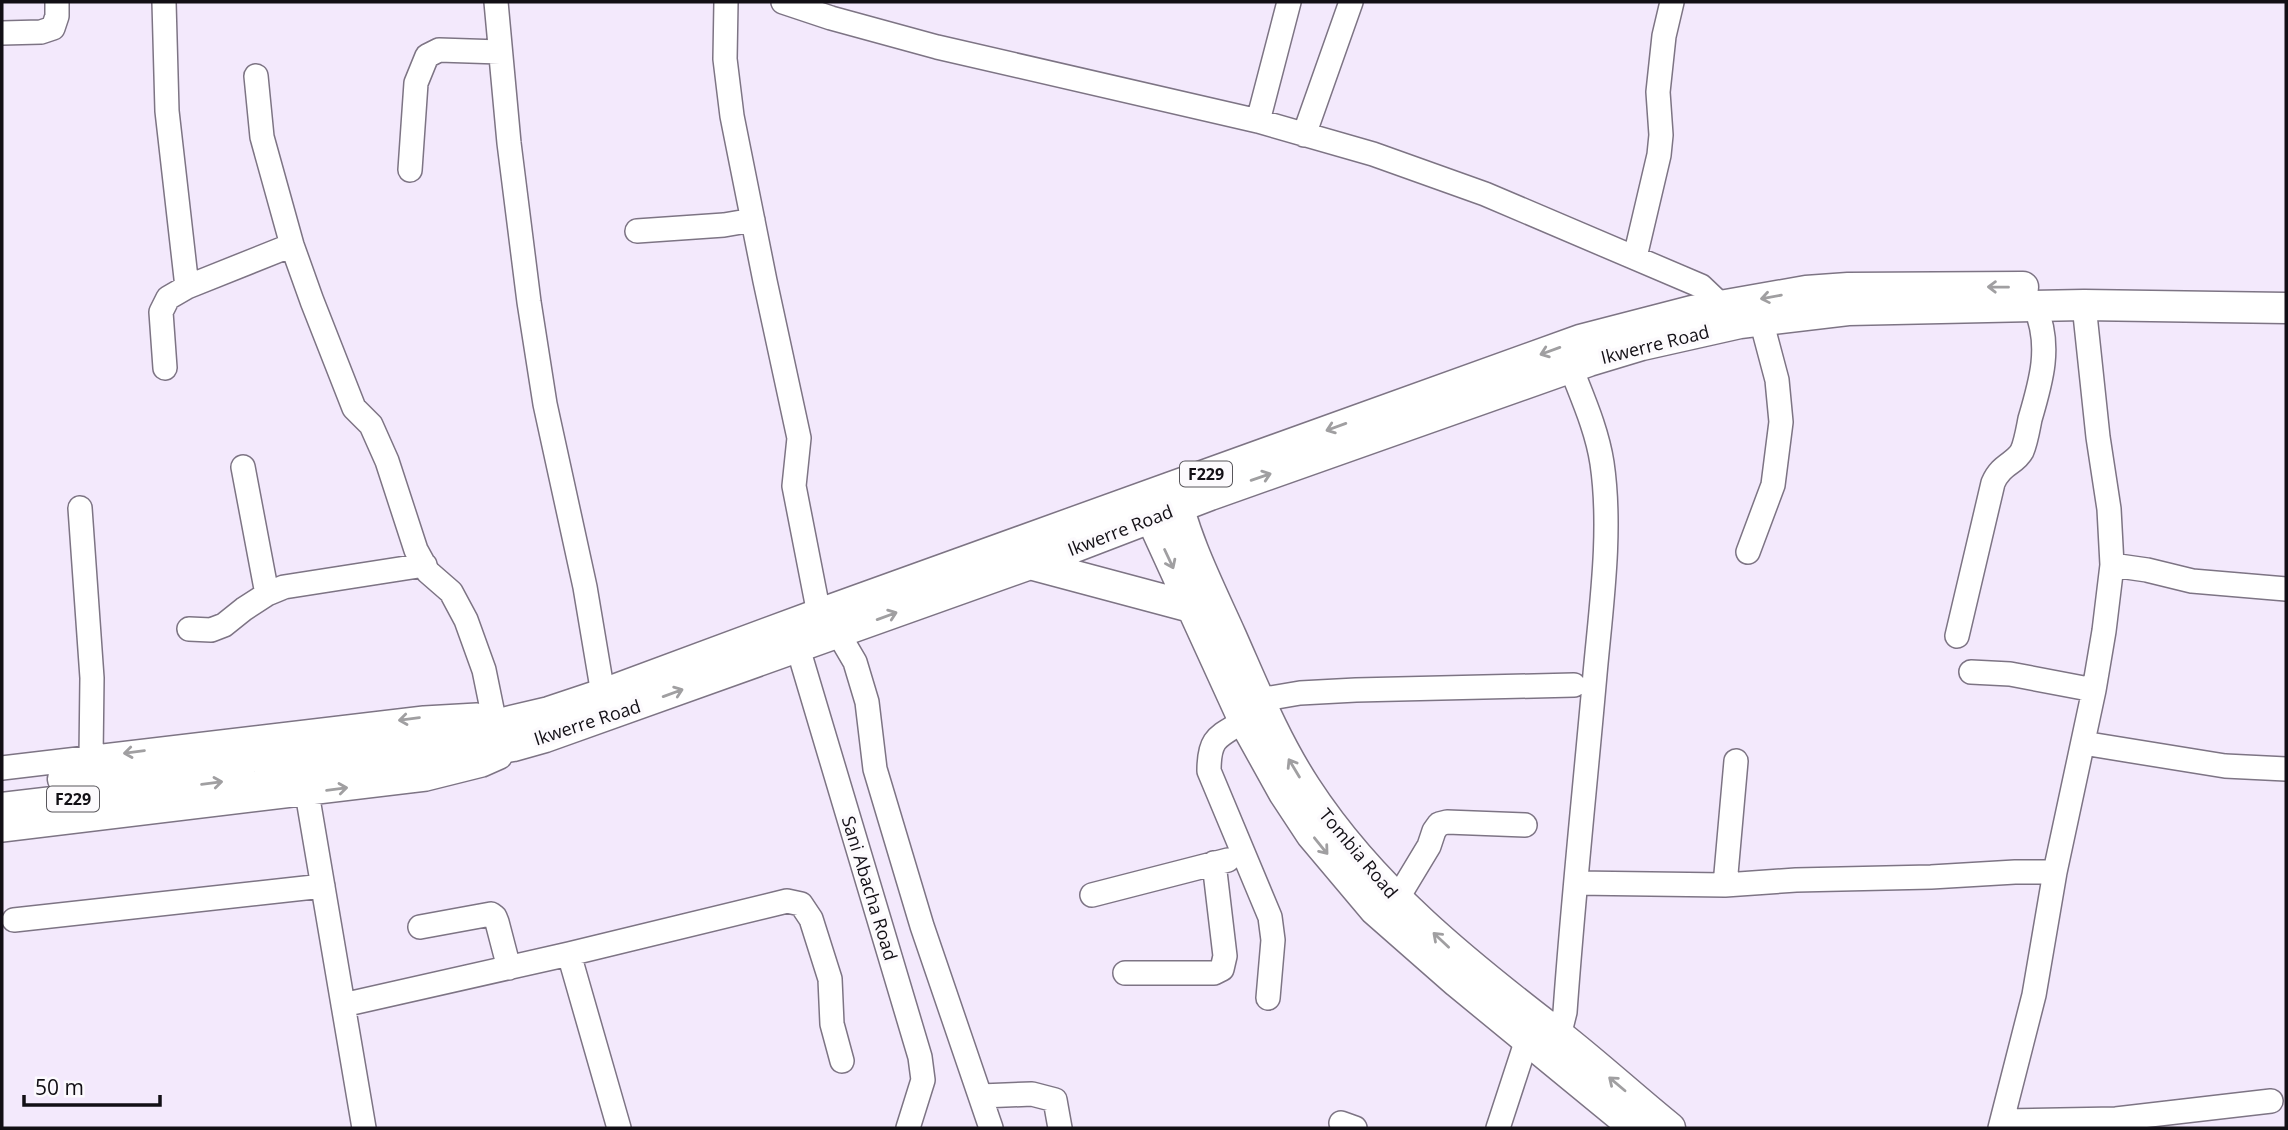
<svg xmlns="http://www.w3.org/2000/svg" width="2288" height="1130" viewBox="0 0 2288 1130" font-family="'Open Sans',sans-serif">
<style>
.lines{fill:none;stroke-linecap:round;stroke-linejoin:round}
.minor-casing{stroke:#7d7484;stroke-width:26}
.major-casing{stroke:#7d7484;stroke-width:33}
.minor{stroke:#fff;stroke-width:23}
.major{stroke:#fff;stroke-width:30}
.oneway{stroke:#a09fa1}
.labels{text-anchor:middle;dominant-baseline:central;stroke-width:7;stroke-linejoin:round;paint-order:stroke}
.shield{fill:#fcfafd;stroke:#58565b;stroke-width:2}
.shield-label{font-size:16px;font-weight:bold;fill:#120f15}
.street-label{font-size:18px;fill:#120f15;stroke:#fcfafd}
</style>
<rect width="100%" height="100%" fill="#f3e9fc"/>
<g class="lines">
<g class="minor-casing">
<path id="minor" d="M164,2L167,111L187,287
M496,2L509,143L529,302L545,404L585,587L603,694
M726,2L725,59L732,116L765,281L799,438L794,486L819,614
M783,2L831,18L937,47L1258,121L1373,154L1485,194L1701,286L1722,306L1724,318
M2,33L41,32L53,28L57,16V2
M256,76L262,137L292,245L312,301L354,408L371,425L387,461L416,550L428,572L451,592L466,620L484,670L493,714
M1258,121L1289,2
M1304,135L1351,2
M410,170L416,83L427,56L439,50L500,52
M637,231L724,225L753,220
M1635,257L1659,155L1661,135L1658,92L1664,36L1672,2
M165,368L161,312L168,298L187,287L292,245
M243,467L267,594
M80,508L92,678L91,757
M1748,552L1773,485L1781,422L1777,380L1761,320
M2112,565L2147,570L2192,581L2286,589
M189,629L211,630L224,625L244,609L267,594L284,587L425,565
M838,633L855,662L867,702L875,769L922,926L991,1128
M1957,636L1993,483C2001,464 2015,464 2022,451C2026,442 2028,429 2030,419C2041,382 2052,345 2035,307
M798,648L920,1057L923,1080L908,1128
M1971,672L2010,674L2094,690
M1259,700L1300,693L1356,690L1574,685
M1244,721C1218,737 1209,737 1209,771L1270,917L1273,940L1268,998
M2083,743L2225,766L2286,769
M2,768L424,718L477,715
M307,793L364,1128
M2,830L426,779L482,765L500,757
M1576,883L1725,885L1796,880L1931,877L2015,872H2055
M1725,885L1736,761
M1092,895L1228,860
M1397,899L1429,846L1434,831L1439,824L1447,822L1525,825
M14,920L323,886
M420,927L491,914L495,917L497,922L509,968
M569,954L619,1128
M1125,973H1214L1222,969L1225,956L1214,863
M343,1005L569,954L787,901L801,904L811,919L830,979L832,1024L842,1061
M1553,1049L1559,1036L1565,1012C1573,899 1585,787 1595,674C1601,607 1612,531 1602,463C1597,430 1583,399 1571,368
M981,1096L1032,1094L1055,1100L1060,1128
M2002,1121L2116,1119L2271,1101
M1341,1123L1355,1128
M1498,1128L1532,1024
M2000,1128L2034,995L2055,872L2094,690L2104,631L2112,565L2109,509L2098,437L2084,305"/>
</g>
<g class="major-casing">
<path id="major" d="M1174,488C1184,539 1210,589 1231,636C1254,688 1275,741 1306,788C1371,888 1466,964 1560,1036C1597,1065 1633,1098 1670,1128
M1143,500L1244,721L1284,793L1311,834L1375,910L1457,982L1635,1128
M1030,564L1191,607
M63,779L408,738L507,722L549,712L603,694L819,614L1580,340L1692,311L1806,291L1848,288L2023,287
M2,808L471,753L513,746L545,737L1030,564L1210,495L1589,361L1642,345L1740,323L1848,310L2084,305L2286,308"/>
</g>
<use href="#minor" class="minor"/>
<use href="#major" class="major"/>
</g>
<defs><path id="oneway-shaft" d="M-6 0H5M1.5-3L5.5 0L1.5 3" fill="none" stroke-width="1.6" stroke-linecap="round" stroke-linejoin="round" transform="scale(1.75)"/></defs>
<g class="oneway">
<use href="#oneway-shaft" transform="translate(1998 287) rotate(-179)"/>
<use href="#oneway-shaft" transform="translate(1771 297) rotate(170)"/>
<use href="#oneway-shaft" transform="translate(1550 351) rotate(160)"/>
<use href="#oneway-shaft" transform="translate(1336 427) rotate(160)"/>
<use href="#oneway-shaft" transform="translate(1261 477) rotate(-19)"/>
<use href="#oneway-shaft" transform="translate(1169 559) rotate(65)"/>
<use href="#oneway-shaft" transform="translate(887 616) rotate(-20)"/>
<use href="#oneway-shaft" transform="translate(673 693) rotate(-20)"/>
<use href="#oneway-shaft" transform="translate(409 719) rotate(173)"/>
<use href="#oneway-shaft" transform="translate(134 752) rotate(173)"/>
<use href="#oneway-shaft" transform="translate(1294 768) rotate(-121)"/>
<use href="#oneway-shaft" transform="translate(212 783) rotate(-7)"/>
<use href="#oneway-shaft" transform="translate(337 789) rotate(-7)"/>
<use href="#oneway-shaft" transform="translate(1321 846) rotate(51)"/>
<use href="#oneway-shaft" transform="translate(1441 940) rotate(-137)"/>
<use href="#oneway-shaft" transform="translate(1617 1084) rotate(-140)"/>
</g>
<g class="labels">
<g class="shield">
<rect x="1180" y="461.5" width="52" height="25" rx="5"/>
<rect x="47" y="786.5" width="52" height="25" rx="5"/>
</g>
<g class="shield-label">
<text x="1206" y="474">F229</text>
<text x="73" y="799">F229</text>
</g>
<g class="street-label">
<text transform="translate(1655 344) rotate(-14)">Ikwerre Road</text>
<text transform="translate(1120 530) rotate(-21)">Ikwerre Road</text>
<text transform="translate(587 722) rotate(-18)">Ikwerre Road</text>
<text transform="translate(1359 853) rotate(50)">Tombia Road</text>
<text transform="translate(870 888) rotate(73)">Sani Abacha Road</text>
</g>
</g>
<rect width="2288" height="1130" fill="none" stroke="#120f15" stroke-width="7"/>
<path d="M24 1095v10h136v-10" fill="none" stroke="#120f15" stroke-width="3.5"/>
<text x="35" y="1095" font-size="21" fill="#120f15" stroke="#fcfafd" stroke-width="5" paint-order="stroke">50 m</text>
</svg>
